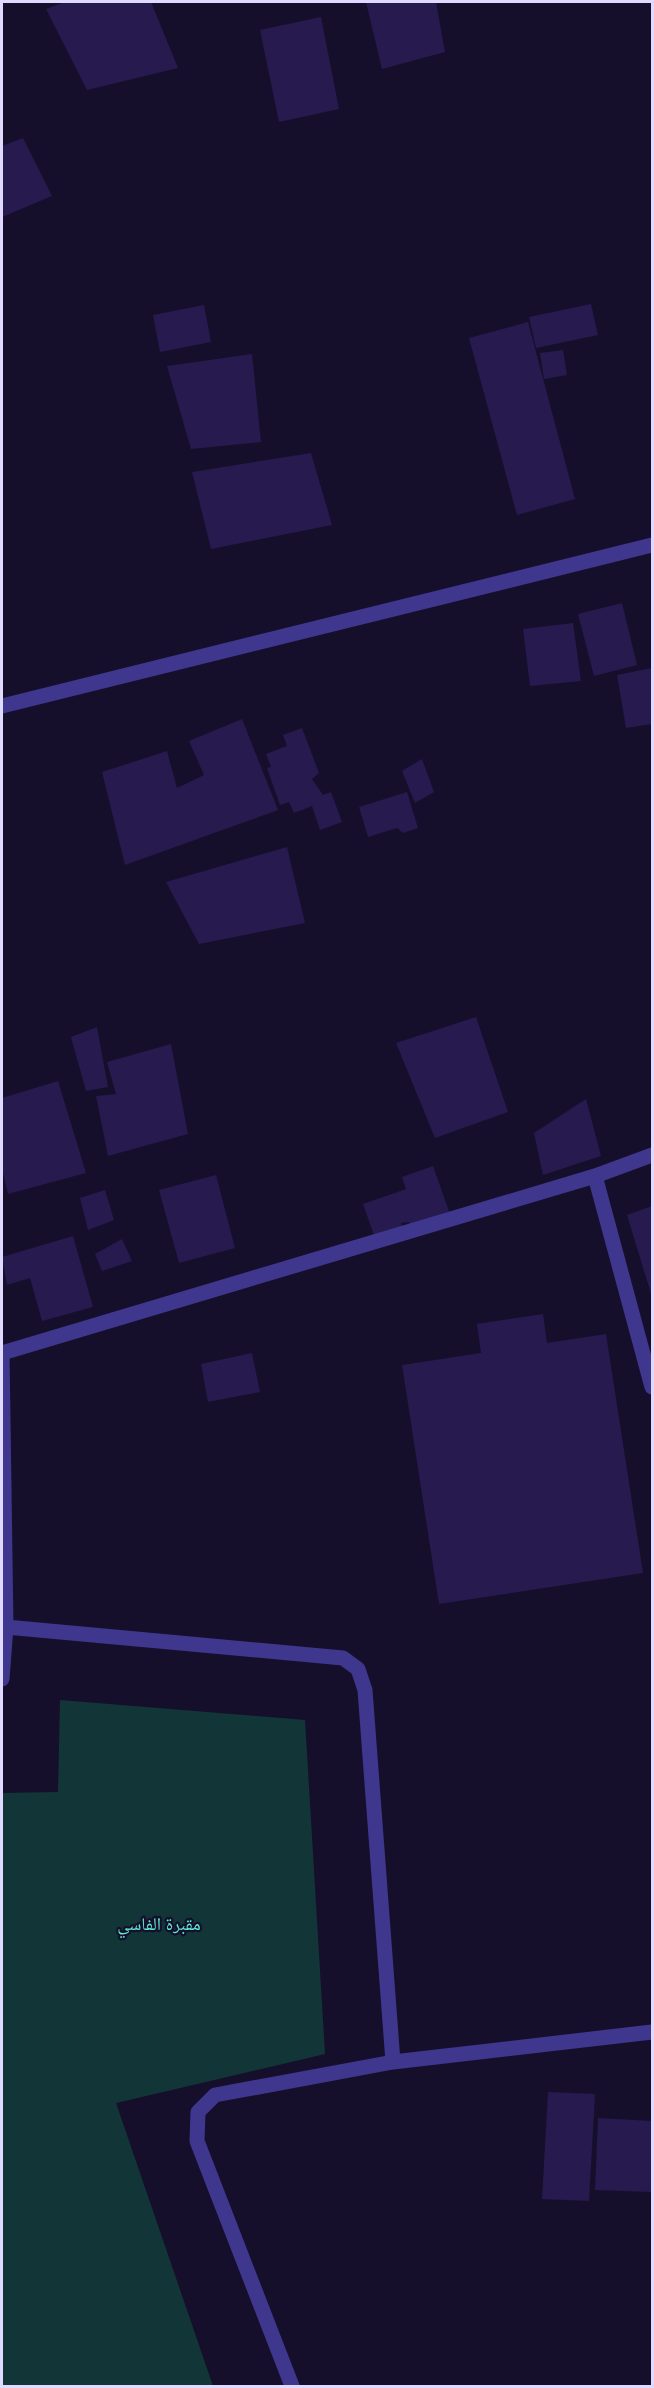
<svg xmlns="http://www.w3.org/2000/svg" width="654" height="2388" viewBox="0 0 654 2388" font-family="'DM Sans','Noto Naskh Arabic',sans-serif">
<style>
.green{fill:#123637}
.building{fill:#271a4e}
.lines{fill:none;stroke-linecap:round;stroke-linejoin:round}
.minor{stroke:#3f378e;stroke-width:15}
.labels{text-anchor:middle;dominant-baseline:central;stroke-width:4.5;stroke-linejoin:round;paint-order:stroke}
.park-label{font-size:18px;fill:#5de9cd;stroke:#160f2c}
</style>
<rect width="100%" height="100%" fill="#160f2c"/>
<path class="green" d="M60,1700L305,1720L325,2054L116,2103L213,2386H2V1793L58,1792Z"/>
<path class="building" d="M65,2H151L178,68L87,90L46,9Z
M366,2H436L445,52L382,69Z
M321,17L339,109L279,122L260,30Z
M23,138L52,196L2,217V146Z
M591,304L598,335L536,348L529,317Z
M204,305L211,342L160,352L153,315Z
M528,322L575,499L517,515L469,338Z
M563,350L567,375L544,379L540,353Z
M252,354L261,442L191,449L167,366Z
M311,453L332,525L211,549L192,472Z
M622,603L637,665L594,676L578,614Z
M573,623L581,681L530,686L523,629Z
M652,668V724L626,728L617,675Z
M242,719L278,810L125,865L102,772L167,751L177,788L204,775L189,741Z
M302,728L319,773L312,779L323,795L331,792L342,822L320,830L312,806L294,813L289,802L280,805L267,768L271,767L266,754L287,746L283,735Z
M422,759L434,792L415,803L402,771Z
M407,792L418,828L403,833L397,828L368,837L359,807Z
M287,847L305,923L199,944L166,882Z
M476,1017L508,1112L435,1138L396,1043Z
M97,1027L108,1087L86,1091L71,1037Z
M171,1044L188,1134L108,1156L96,1096L116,1094L107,1062Z
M58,1081L86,1173L8,1194L2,1169V1098Z
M586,1099L601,1156L543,1175L534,1133Z
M433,1166L450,1214L411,1227L409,1222L401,1223L403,1229L375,1238L363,1204L406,1189L402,1177Z
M216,1175L235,1248L179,1263L159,1190Z
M105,1190L114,1220L88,1230L80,1198Z
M652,1206V1297L627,1215Z
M73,1236L93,1307L42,1321L30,1278L7,1285L2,1257Z
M122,1239L132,1261L102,1271L95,1254Z
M543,1314L547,1343L606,1334L643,1573L439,1604L402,1365L481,1353L477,1324Z
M252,1353L260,1392L208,1402L201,1364Z
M548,2092L595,2094L589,2201L542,2199Z
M598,2118L652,2121V2192L595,2190Z"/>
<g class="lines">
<path class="minor" d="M2,706L652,545
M595,1176L652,1387
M2,1352L6,1627L2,1679
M2,1353L595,1176L652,1155
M6,1627L343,1658L358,1669L365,1690L393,2062
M292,2386L197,2141L198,2112L215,2095L393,2062L652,2032"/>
</g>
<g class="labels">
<g class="park-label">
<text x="159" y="1924">مقبرة الفاسي</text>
</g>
</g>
<rect width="654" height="2388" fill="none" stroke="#e1daff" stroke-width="6"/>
</svg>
